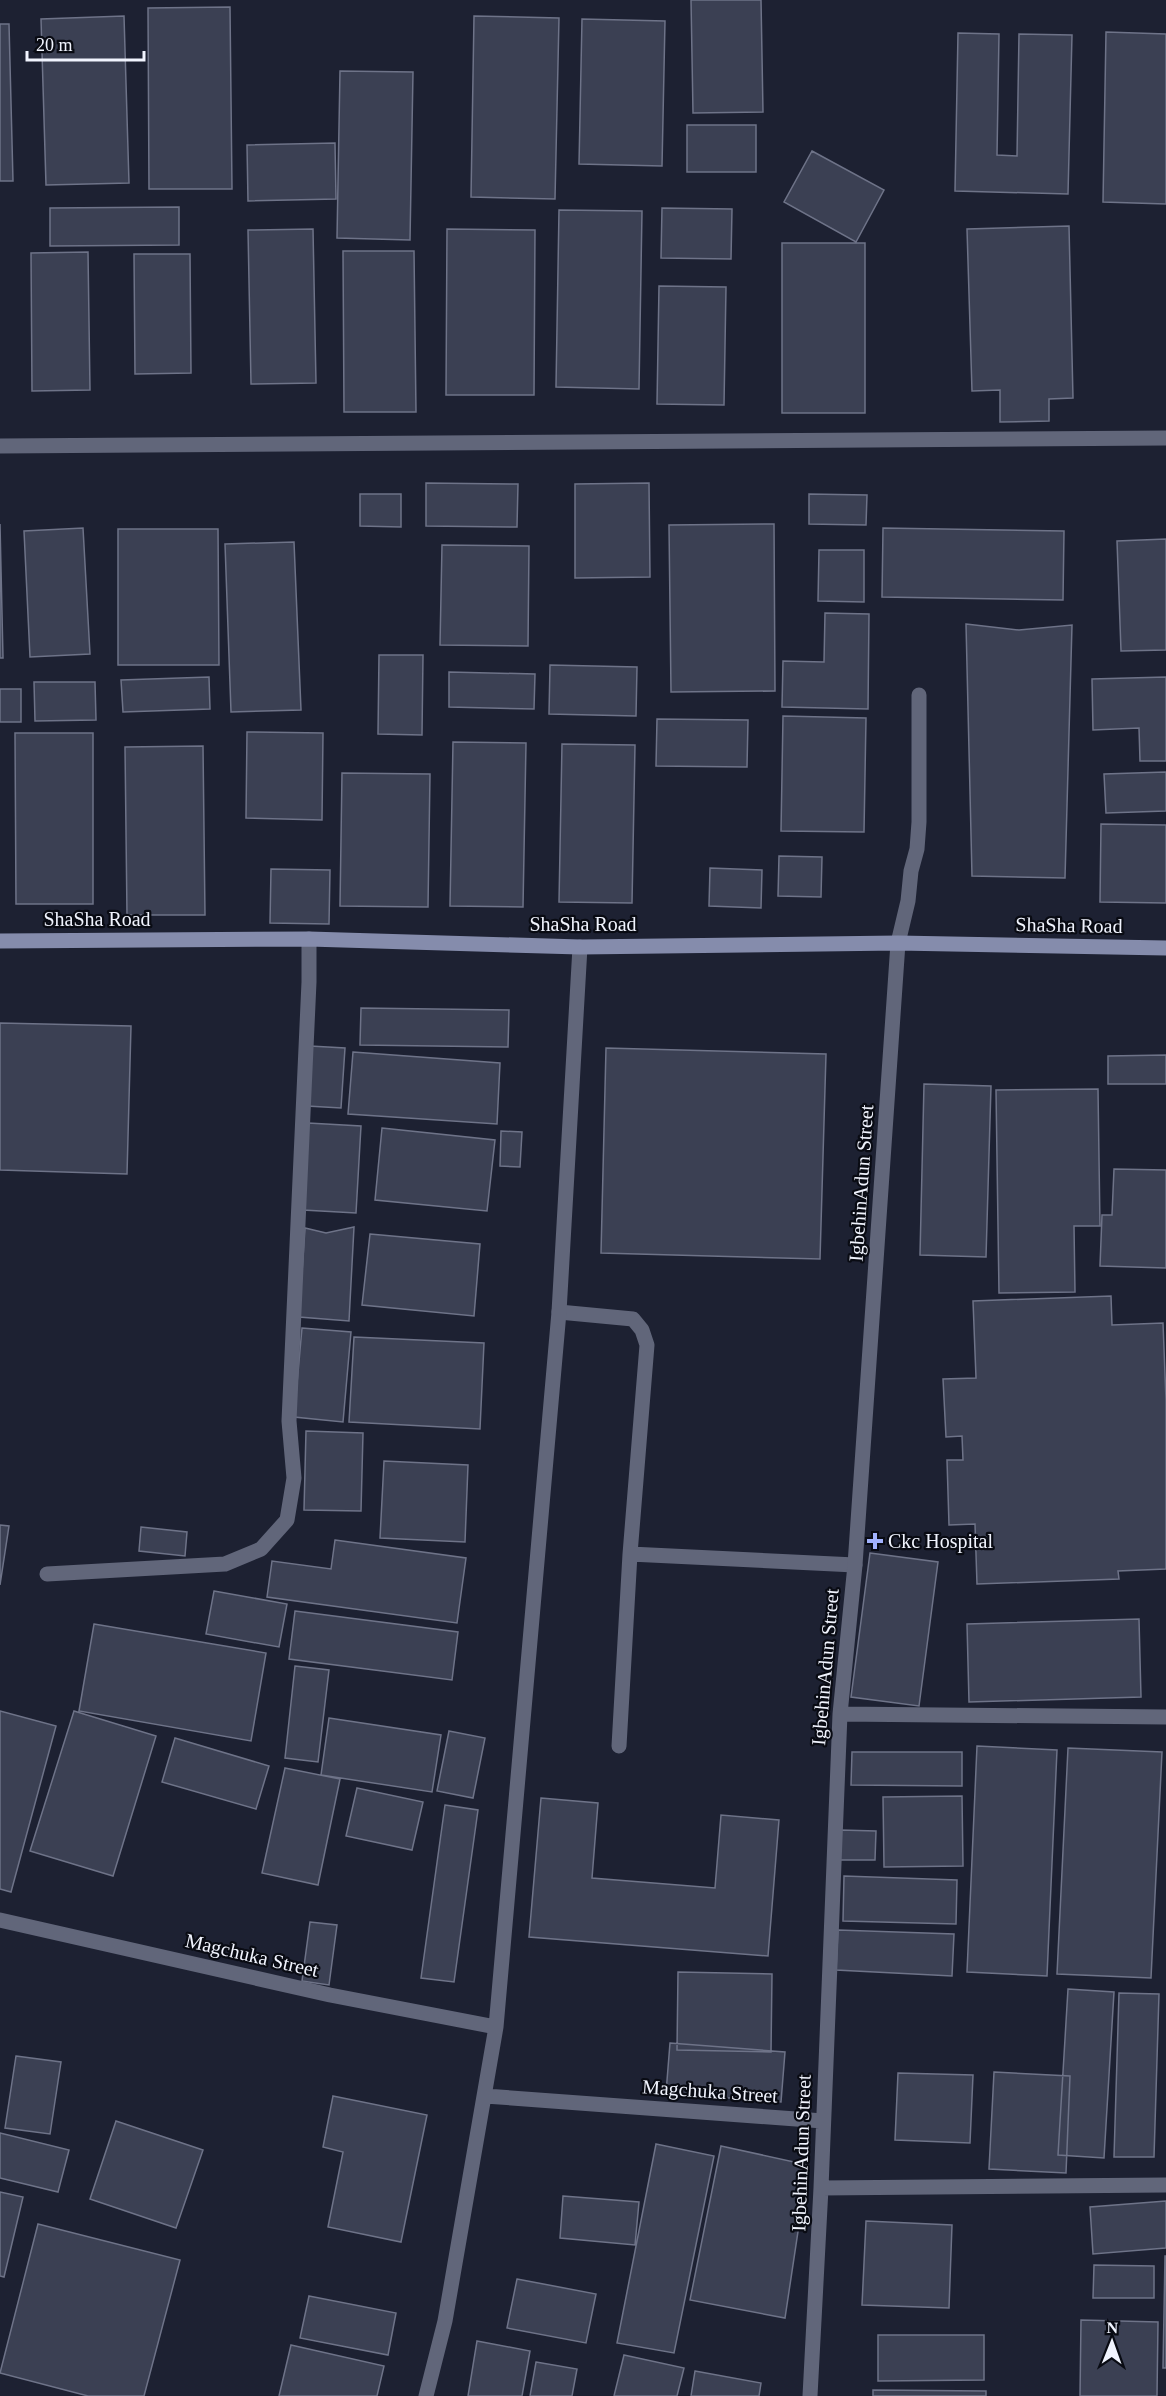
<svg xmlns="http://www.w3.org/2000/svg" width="1166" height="2396" viewBox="0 0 1166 2396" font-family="'Times New Roman',serif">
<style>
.building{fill:#3b4053;stroke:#6e7388;stroke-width:1.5}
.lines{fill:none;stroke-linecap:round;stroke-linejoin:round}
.lane{stroke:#61667a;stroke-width:15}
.street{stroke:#61667a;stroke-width:15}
.secondary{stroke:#858cac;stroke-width:15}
.poi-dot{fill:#a2b2fd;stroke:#090b13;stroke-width:2}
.labels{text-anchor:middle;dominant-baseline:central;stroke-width:4.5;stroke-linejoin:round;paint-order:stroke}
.street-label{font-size:20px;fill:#f1f4fe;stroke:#090b13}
.poi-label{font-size:20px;fill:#f1f4fe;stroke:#090b13;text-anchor:start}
</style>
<rect width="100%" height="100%" fill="#1d2132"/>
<path class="building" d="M691,0H761L763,112L693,113Z
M230,7L232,189H149L148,8Z
M124,16L129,183L46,185L41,19Z
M474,16L559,18L555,199L471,197Z
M582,19L665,21L662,166L579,164Z
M0,24H9L13,181H0Z
M1106,32L1166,34V204L1103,202Z
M958,33L999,34L997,155L1017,156L1019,34L1072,35L1068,194L955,191Z
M340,71L413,72L410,240L337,238Z
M687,125H756V172H687Z
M335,143L336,199L248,201L247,145Z
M812,151L884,190L856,242L784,202Z
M179,207V245L50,246V208Z
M662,208L732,209L731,259L661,258Z
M559,210L642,211L639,389L556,387Z
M1069,226L1073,398L1049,399V421L1000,422V390L972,391L967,229Z
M313,229L316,383L251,384L248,230Z
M447,229L535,230L534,395H446Z
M782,243H865V413H782Z
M343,251H414L416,412H344Z
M88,252L90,390L32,391L31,253Z
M134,254H190L191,373L135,374Z
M659,286L726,287L724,405L657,404Z
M426,483L518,484L517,527L426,526Z
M649,483L650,577L575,578V484Z
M360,494H401V527L360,526Z
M809,494L867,495L866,525L809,524Z
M0,524L3,658H0Z
M774,524L775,691L671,692L669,525Z
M83,528L90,654L30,657L24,531Z
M883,528L1064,531L1063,600L882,597Z
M118,529H218L219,665H118Z
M1166,539V650L1121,651L1117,541Z
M294,542L301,710L231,712L225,544Z
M442,545L529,546L528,646L440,645Z
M819,550H864V602L818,601Z
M825,613L869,614L868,709L782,707L783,661L824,662Z
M966,624L1019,630L1072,625L1065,878L972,876Z
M379,655H423L422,735L378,734Z
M550,665L637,667L636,716L549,714Z
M449,672L535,674L534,709L449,707Z
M209,677L210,709L123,712L121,680Z
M1166,677V761H1140L1139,728L1093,730L1092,679Z
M34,682H95L96,720L35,721Z
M0,689H21V722H0Z
M783,716L866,718L864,832L781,831Z
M657,719L748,720L747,767L656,766Z
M247,732L323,733L322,820L246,818Z
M15,733H93V904H16Z
M453,742L526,743L523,907L450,906Z
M562,744L635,745L632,903L559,902Z
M203,746L205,915H127L125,747Z
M1166,772V811L1106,813L1104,774Z
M342,773L430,774L428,907L340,906Z
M1101,824L1166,825V903L1100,902Z
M779,856L822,857L821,897L778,896Z
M710,868L762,870L761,908L709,906Z
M271,869L330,870L329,924L270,923Z
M361,1008L509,1010L508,1047L360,1045Z
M0,1023L131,1026L127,1174L0,1170Z
M310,1046L345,1048L341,1108L307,1106Z
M606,1048L826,1054L820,1259L601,1253Z
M353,1052L500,1063L497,1124L348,1114Z
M1166,1055V1084H1108V1056Z
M924,1084L991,1086L986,1257L920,1255Z
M1098,1089L1100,1226H1074L1075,1292L999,1293L996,1090Z
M308,1123L361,1126L356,1213L303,1210Z
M382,1128L495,1140L487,1211L375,1200Z
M501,1131L522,1132L520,1167L500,1166Z
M1114,1169L1166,1170V1268L1100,1266L1102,1215H1112Z
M354,1227L349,1321L299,1317L305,1228L326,1233Z
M370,1234L480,1244L474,1316L362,1305Z
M1111,1296L1112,1325L1163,1323L1166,1400V1569L1118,1571L1119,1579L977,1584L975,1524L949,1525L947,1460H963L962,1436L946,1437L943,1379L976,1378L973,1301Z
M302,1328L351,1332L343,1422L294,1417Z
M354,1337L484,1343L480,1429L349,1422Z
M306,1431L363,1433L361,1511L304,1510Z
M384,1461L468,1465L465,1542L380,1538Z
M0,1525L9,1526L0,1585Z
M141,1527L187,1532L185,1556L139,1551Z
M335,1540L466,1558L457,1623L267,1597L272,1561L331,1569Z
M870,1553L938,1562L919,1706L851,1697Z
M214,1591L287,1604L279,1647L206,1634Z
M295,1611L458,1632L452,1680L289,1659Z
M1139,1619L1141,1697L969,1702L967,1624Z
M94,1624L266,1653L251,1741L79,1711Z
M295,1666L329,1670L318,1762L285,1758Z
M0,1711L56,1726L11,1892L0,1889Z
M74,1711L156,1736L113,1876L30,1851Z
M329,1718L441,1735L432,1792L321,1775Z
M449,1731L485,1738L473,1798L437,1791Z
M175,1738L269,1766L256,1809L162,1782Z
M977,1746L1057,1750L1047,1976L967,1972Z
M1068,1748L1162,1752L1151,1978L1057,1974Z
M852,1752H962V1786L851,1785Z
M285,1768L340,1779L318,1885L262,1873Z
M357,1788L423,1802L412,1850L346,1836Z
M962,1796L963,1866L884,1867L883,1797Z
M541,1798L598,1803L592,1878L715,1888L721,1815L779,1820L768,1956L529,1937Z
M445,1805L478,1810L454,1982L421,1978Z
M840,1830L876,1831L875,1860H839Z
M844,1876L957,1880L956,1924L843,1921Z
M310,1922L337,1925L329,1985L302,1981Z
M838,1930L954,1934L952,1976L836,1970Z
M678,1972L772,1974L771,2052L677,2050Z
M1068,1989L1114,1992L1104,2158L1058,2155Z
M1119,1993L1159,1994L1154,2157H1114Z
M670,2043L785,2052L781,2102L666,2093Z
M16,2056L61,2062L50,2134L5,2128Z
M994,2072L1070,2076L1066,2173L989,2169Z
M898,2073L973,2075L970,2143L895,2140Z
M333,2096L427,2115L401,2242L328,2227L343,2152L323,2147Z
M116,2121L203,2150L176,2228L90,2199Z
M0,2133L69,2150L58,2192L0,2178Z
M656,2144L714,2156L674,2353L617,2343Z
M721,2146L808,2165L785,2318L690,2300Z
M0,2192L23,2197L4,2277L0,2276Z
M563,2196L639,2202L635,2245L560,2238Z
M1166,2201V2248L1093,2254L1090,2207Z
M866,2221L952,2225L949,2308L862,2305Z
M38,2224L180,2260L144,2396H88L0,2373Z
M1165,2256H1166V2368H1163Z
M1094,2265L1154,2266V2298H1093Z
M517,2279L596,2294L586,2343L507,2328Z
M309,2296L396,2313L388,2355L300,2338Z
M1081,2320L1158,2322L1157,2396H1080Z
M878,2335H984V2380L878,2381Z
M477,2341L530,2351L522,2396H468Z
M291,2345L384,2366L377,2396H279Z
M624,2355L684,2368L677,2396H614Z
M536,2362L577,2369L572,2396H530Z
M695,2371L761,2383L759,2396H691Z
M873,2390L986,2391V2396H873Z"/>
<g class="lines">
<path class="lane" d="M898,943L908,901L911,871L917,849L919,822V695
M559,1312L633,1319L642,1330L647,1345L630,1554L619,1746
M630,1554L855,1565
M47,1574L225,1564L261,1549L287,1520L294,1478L289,1421L309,982V939"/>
<path class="street" d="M0,446L1166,438
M840,1714L1166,1717
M0,1920L330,1995L496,2027
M485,2096L823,2121
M821,2188L1166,2185
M426,2396L445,2321L496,2027L559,1312L580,947
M810,2396L821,2188L840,1714L855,1565L898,943"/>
<path class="secondary" d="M0,941L309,939L580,947L898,943L1166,948"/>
</g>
<path class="poi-dot" d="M872 1532h6v6h6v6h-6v6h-6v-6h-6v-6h6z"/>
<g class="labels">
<g class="street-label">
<text x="97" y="919">ShaSha Road</text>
<text x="583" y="924">ShaSha Road</text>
<text transform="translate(1069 925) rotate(1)">ShaSha Road</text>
<text transform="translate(861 1183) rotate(-86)">IgbehinAdun Street</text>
<text transform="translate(825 1667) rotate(-85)">IgbehinAdun Street</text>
<text transform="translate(252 1955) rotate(13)">Magchuka Street</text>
<text transform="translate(710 2091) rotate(4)">Magchuka Street</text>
<text transform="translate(801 2153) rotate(-88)">IgbehinAdun Street</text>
</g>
<g class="poi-label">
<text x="888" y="1541">Ckc Hospital</text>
</g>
</g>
<g transform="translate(1112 2342) rotate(1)" stroke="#090b13" stroke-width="4.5" paint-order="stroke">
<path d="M0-4.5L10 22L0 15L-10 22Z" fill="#f1f4fe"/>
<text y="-9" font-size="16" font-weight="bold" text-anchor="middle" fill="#f1f4fe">N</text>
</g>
<path d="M27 51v9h117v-9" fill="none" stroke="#f1f4fe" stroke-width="3"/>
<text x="36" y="51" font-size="18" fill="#f1f4fe" stroke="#090b13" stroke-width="4.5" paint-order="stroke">20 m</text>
</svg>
